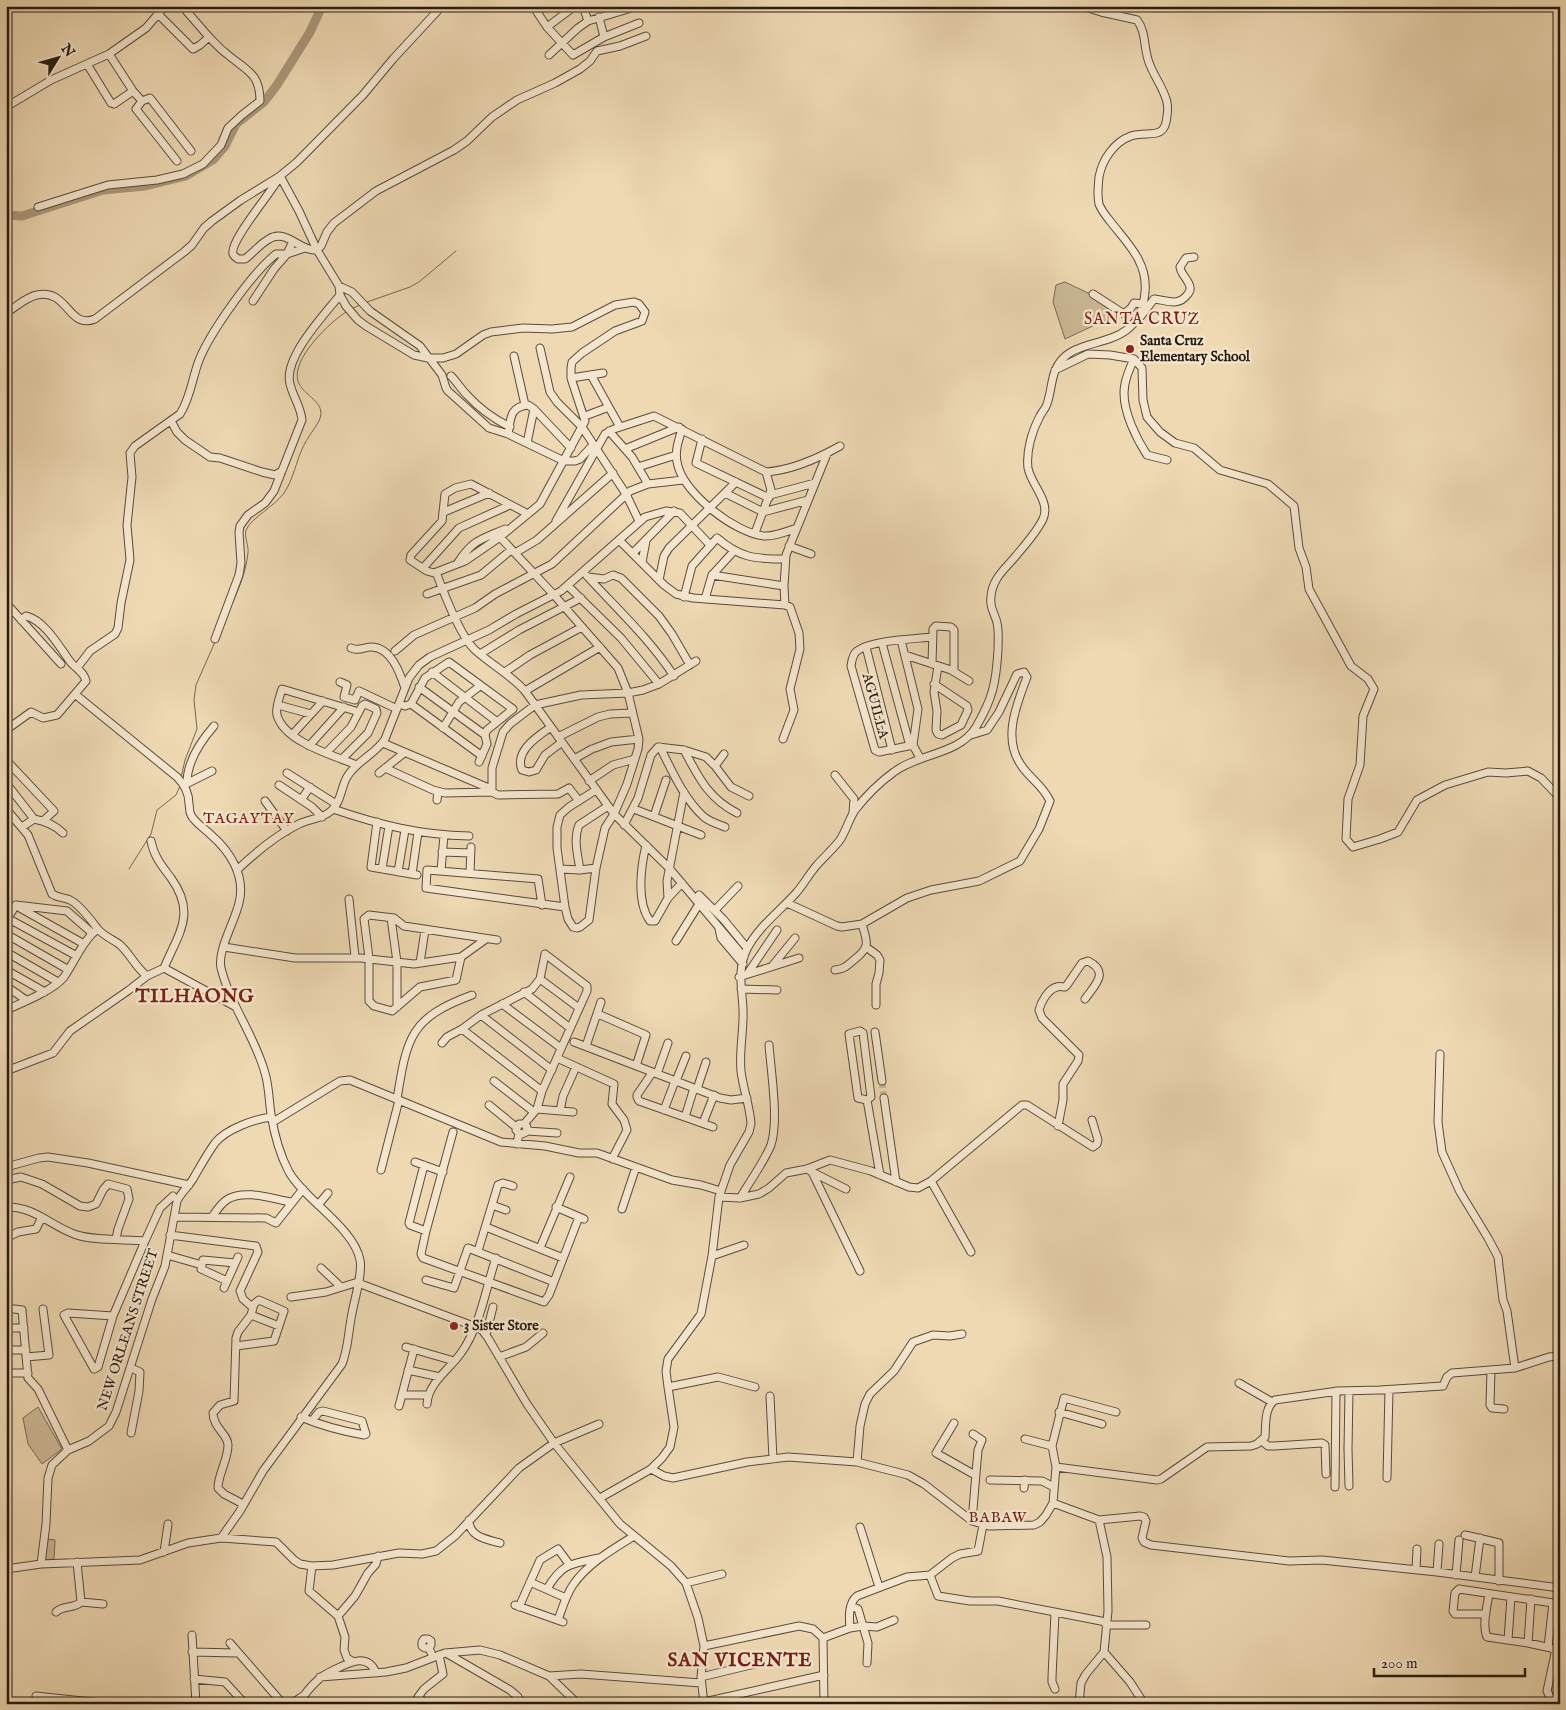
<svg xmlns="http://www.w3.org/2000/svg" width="1566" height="1710" viewBox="0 0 1566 1710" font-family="'IM FELL English',serif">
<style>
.green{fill:#ccb997;stroke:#7a6a54}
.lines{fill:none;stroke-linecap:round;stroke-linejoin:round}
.stream{stroke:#776751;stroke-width:1}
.river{stroke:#ab997c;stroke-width:9}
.minor-tunnel{stroke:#c6b393;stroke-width:7;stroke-dasharray:7 3.5;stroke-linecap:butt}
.minor-casing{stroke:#5a4b3a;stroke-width:9}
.minor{stroke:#f4e6ce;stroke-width:7}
.poi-dot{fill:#8f2418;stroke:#f4e6ce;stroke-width:2}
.labels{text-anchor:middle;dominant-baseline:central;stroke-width:4.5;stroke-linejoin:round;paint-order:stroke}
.poi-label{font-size:14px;font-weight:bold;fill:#281c11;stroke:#f4e6ce;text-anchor:start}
.street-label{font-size:14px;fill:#281c11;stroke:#f4e6ce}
.neighbourhood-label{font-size:15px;letter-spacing:1px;fill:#7a1f14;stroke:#f4e6ce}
.quarter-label{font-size:16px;letter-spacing:1px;fill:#7a1f14;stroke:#f4e6ce}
.district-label{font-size:19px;font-weight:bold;letter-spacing:1px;fill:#7a1f14;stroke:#f4e6ce}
</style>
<rect width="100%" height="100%" fill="#eed9b3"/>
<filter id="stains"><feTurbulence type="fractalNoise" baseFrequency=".004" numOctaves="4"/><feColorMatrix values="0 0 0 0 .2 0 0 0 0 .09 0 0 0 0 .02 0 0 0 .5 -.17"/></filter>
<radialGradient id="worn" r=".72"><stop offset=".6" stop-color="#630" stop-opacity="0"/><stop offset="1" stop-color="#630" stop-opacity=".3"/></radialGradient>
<path class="green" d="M1065,282L1111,304L1116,315L1065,339L1053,302L1056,285Z
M38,1407L62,1449L42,1464L28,1444L23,1418Z
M47,1539L55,1540L54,1559L43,1560Z"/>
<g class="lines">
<path class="stream" d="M367,302L410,287L419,282L456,251
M351,309L360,305
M229,611C237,593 246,573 248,553C249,546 244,537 246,530C252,517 274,507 284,493C293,480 296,462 303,447C307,438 314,430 319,421C328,401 303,397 298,381C291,359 330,322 346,312
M181,778L185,760L197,729L194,700L196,685L215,642
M129,869L151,834L157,810L176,795L180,786"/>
<path class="river" d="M6,215L22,216L103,190L145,186L186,176L213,160L225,146L236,124L264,102L277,85L310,32L322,6"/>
<path class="minor-tunnel" d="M882,1081L884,1098"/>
<g class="minor-casing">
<path id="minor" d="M533,6L547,27L573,55L604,37L639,23
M583,6L588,21
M158,14L193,49L200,45L209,37L182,6
M599,17L604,37
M547,27L575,6
M109,54L133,91L142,101
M549,55L578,28L588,21L635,7
M87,64L111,103L114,104L133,91
M6,107L51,80L109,54L146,28L165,6
M177,161L136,109L142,101L150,98L191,151
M280,176L299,211L317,250L339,286L340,295L346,306L358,320L366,326L414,355L428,358H443L456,354L483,335L491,332L523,328L552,329L572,327L615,305L634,302L639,304L645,312L642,321L615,331L582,353L572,362L571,368V378L585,421L540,504L500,537L465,561L434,573L427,571L410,560L411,555L442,521L445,494L455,488L471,484L528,514
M280,176C273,191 229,241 233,254C234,257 236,257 238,259H245C253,253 260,244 269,239C286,228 300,252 317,250L321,246L327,232L334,223L376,191L454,150L467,141L492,117L517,100L555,83L580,69L590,61L597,51L620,46L646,36
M38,207L108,185L157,180L183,174L203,164L221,145L228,128L242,115L260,101C260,72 245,70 227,54C220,49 215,43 209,37
M339,286L352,292L370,311L420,346L442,375L446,388L448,391L489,428L508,434L564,461H575L580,459L593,445
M1093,294L1124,314L1131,308L1134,303L1143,304
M253,301L274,269L287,254L293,241
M6,313C16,307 26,297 37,295C68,288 68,330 95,319L184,252L192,245L204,228L212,221L241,200L280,176L297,162L363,95L393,59L442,6
M1141,316L1154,299C1166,300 1178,307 1187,295C1190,292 1191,288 1189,284C1186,277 1181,274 1180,267L1186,258L1194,257
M540,348L550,392L557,402L582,427L626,494L639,521
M514,356L525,405
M1134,359C1129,370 1124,381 1124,393C1124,413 1136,438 1147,455L1167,460
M1055,370L1088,354L1110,355L1134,359L1142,368L1143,400L1147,417L1160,432L1175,443L1194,448L1220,470L1268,484L1294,506L1299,548L1306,567L1309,589L1351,666L1368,679L1374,689L1363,716L1360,765L1348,799L1346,839L1353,847L1380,839L1398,832L1417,800L1445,785L1488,772L1506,773L1528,771L1541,778L1560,798
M591,375L620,427
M451,376C457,382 461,389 467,395C479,408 494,419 510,427
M571,378L603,373
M585,416L609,407
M171,421L177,432L185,440L210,457L220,458L262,472L275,475L282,471
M682,429C678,442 674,453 678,466C685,494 735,533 764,536C774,537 788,531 797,528
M609,431L632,457L648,484
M508,434C511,419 509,407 528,405L534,409L571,448
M702,439L696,463L769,498
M527,443L534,409
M625,449L679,427
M638,467L676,455
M725,493L763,512L808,500
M770,495L815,483
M444,512L489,493
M556,521L605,434L614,429L654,416L766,472C793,470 817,459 840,446
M755,533L771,490L766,472
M500,537L554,595L618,668L628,693L639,739L638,749L627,784L614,814L605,828L596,868L589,920L580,927L577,928L573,927L568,919L565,907L557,848V827L560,815L569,807L596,790
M619,540L664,585L676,594L693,598L785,605L790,607L799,633L800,649L790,689L794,710L783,739
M789,546L811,554
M515,553L537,540L613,473
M633,553L674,511
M642,562L646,541
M457,564C472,540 480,540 505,529
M423,568L459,528L510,505
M436,572C443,591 460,635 474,649C490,664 510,674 525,691L614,814L669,868L744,957
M712,575L784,586
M587,576C617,609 649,638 674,676
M588,577L604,579L613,575L621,578L659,616L672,634L690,665
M659,580L664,556L669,548L736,482
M568,586L621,638L659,684
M427,594L481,575L511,550
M684,597L692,566L717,538C740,558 755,559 785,559
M705,599L712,575L734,551
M6,603L61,664
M785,605L784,586L786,555L827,454
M215,639L239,575L241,563L239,532L240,526L248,515L265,503L274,491L302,420C301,407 293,397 290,384C283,358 324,315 340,295
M901,640L918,709L913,745
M882,643L910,746
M866,647L892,750
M351,648C359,652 363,647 371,647C391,647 400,673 405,688
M395,651L414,635L475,608L495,594L552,564L630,491L648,484L683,480
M480,654L519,630L581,598
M905,655L951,670L969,681
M932,664L933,629L936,626L951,627L954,630V672
M77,668L90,651L115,634L118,628L121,603L130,560L127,525L132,477L130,453L135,446L180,414C190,399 192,380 198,363C208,335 252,273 276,254H287L305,248
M432,672L496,721
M505,672L530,655L582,627
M340,682L347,685L344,697L355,700L359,691L397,709
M934,684L967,706L968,710L961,725L942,735L938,734L936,730L937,711L934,692L938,666
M419,687L485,735
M525,691L600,647
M76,695L177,777C185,785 189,793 189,804C190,808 189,812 191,815C195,823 204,828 210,834C230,851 246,876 239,903C235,921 217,951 221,968C230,1005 255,1036 265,1073C269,1086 269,1101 271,1114C274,1133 280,1155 289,1172C305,1200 354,1228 360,1260C363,1275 353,1303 351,1319C348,1335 348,1349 342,1364L263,1471L240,1511L221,1538
M399,704L405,706L411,704L425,678L449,662L513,709L487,730L485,735L487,744L479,762
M411,704L482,756
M278,705L311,714
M551,727C538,736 514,751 522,770L529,772L536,770L545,755L562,742
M443,728L459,702L480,686
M6,730L31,712L43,718L57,715L86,681C84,671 75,669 69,660C59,646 44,620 26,616L21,620
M292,735L323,701
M558,737L598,717L610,714L632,713
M383,743L491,789
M913,745L879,752L875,750L851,666C852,661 852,655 857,651C871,640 914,639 932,637
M913,745L920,758
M309,746L344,707
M660,747C672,771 684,799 704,817C710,822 718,824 725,827
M595,748L611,742L639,739
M684,750C699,778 708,798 737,813
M327,752L351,727L362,706L365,704L376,709L377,713L368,733L342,759
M574,759L592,749
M6,760L54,811L43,821
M357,765C335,756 284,742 277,715C275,708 280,696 282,689L359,712
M715,766L724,754
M385,768L433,790L445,793L492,792L498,795L558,794L569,788L579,801
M287,773L336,804
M379,773L404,753
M835,775L854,799L853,812
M589,781L613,765L635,759
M6,783L34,819
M187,783C187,761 200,742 214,726
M184,785L212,771
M279,785L312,807L322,817
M492,792V768L503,732L510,724L535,705L581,695L628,693L643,690L659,684L696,661
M301,800L310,787
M437,800L438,792
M265,801L287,831
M6,809L28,835L52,894C58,898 64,897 70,900C79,904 91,920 97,928C102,935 112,939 119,944C130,953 135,967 147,976
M333,809C380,825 420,835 469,836
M634,809L701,835
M654,816L666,780
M377,822L371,867L417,875
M624,825L638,798L651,755L658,747L684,750L706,757L715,766L731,787L749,796
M22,827L34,819C45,821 55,825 63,833
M646,845C641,866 636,902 650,921H655L668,898L682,883
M442,852L471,853
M382,869L389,826
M560,869L580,870L596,868
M237,870C256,852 276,835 299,824C309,819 322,819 331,811C341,803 341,787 347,777C356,761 376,754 385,739L409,678L419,665L430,657L489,630L516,614L561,591L645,517L666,511L680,513L710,545
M580,870C578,856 573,839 579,825L608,806
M441,871L444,835
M398,872L405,830
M470,873L471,847
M412,874L418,832
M6,893V896
M699,895L724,920L747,948
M668,898L667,881L684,792
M349,899L355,957
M787,903L837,926L842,927L862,924L907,898L931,890L979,881L1020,861L1039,829L1050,801C1042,784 1030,779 1021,765C1002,738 1017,704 1027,677L1024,672L1017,674L999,712L987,730L971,735
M16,905L67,911L92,933
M542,905L538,879L427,870L426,888L565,907
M20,908L84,944
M715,910L738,886
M391,918L397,962V1007
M9,919L75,955
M6,921L16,905
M719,929L721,938L743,964
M6,934L67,969
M676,941L699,904
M224,947L295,958H361L414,964L461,957L486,939
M866,947L877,955L880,960L879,973L876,984V1005
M6,952L58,982
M461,957L456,980L420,987L392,1011L374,1006L369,1001V958L364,919L369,915L394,918L404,926L497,940
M420,963L425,930
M773,965L795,938
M164,968L236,1007
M6,970L45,992
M835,970C845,969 848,965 855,959C871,946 867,942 862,924
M748,973L777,930
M739,977L799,958
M540,979L579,1008
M6,986L26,1000
M741,989L777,990
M524,992L570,1028
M502,1004L561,1048
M6,1010C22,1003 54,990 64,977C75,961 82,942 97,929
M598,1014L646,1035L636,1066
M481,1015L552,1070
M462,1029L542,1091
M860,1031L863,1033L871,1097L867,1100L858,1098L849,1034Z
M875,1032L882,1081
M574,1042L720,1098L731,1100L747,1098
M442,1043L447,1037L462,1029L481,1015L532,989L540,979L545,954L587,986V991L542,1091L537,1109L524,1124
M586,1046L601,1002
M1440,1054L1438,1122L1442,1152L1460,1192L1488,1238L1498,1257L1503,1300L1507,1311L1515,1368
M557,1058L614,1084L612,1104L624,1120L627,1130L612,1159
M6,1071L53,1053L70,1031L129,990L147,976L164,968C178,934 197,914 171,878C162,866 154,857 151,841
M652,1073L637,1095V1097L639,1101L713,1127
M657,1074L668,1043
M494,1081L534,1112
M676,1081L686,1056
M697,1089L706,1062
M884,1098L896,1182
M397,1099C407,1037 410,1018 472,995
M867,1100L880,1175
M489,1105L516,1127
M537,1109L573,1112
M664,1110L675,1081
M560,1111L563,1096L576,1067
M685,1117L694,1088
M273,1122L340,1081L350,1080L501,1142L545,1146L579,1153H597L672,1180L701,1185L721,1191
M703,1123L714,1095
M1058,1126L1063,1100V1084L1078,1061L1079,1055L1042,1018L1039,1010C1041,1002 1048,989 1057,987C1059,986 1062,987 1065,987L1067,985L1082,963L1088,961C1110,972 1095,985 1085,999
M527,1131L557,1133
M453,1132L426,1231L421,1254L423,1258L544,1302L549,1295L579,1217
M517,1144L519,1133L516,1130L519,1124H524L527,1127L526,1132L522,1134L519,1133
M415,1162L443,1172
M424,1165L409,1223L410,1225L426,1231
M6,1167L39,1158L48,1157L88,1163L189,1185
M807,1169L812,1172L860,1271
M381,1170L399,1100
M812,1172L846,1189
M6,1180L21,1177L42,1184L80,1206L88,1207L96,1204L103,1190L108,1184L127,1189L129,1199L118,1229L116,1239
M931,1181L971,1252
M719,1197L740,1198L759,1194L769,1188L786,1173L807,1169L830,1160L871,1171L909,1187L918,1188L931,1181L1022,1105H1027L1093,1147L1097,1144L1098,1140L1092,1120
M740,1198C749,1183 765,1160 771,1145C779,1120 771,1072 769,1045
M318,1205L328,1193
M492,1205L506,1210
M6,1207C33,1206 50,1225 74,1234C91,1241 126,1239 145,1241
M556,1207L584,1219
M622,1209L636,1167
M174,1217L266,1218L276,1223L303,1189
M212,1217C216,1211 221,1203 228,1199C245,1189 273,1199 291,1202
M486,1227L563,1258
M170,1235L256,1246L258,1252L240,1291L243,1299L252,1307
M6,1238L18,1232L36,1229L42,1217
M540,1248L570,1177
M478,1251L498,1185L503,1183L513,1186
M167,1255L202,1265L201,1269L227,1281
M712,1256L744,1245
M202,1265L203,1260L235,1263
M321,1268L341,1287
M426,1280L454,1288L468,1248L554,1282
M358,1283L476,1327L482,1330L488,1338L527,1404L554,1443L620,1524L671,1566L686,1583L698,1618L704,1646L701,1677L704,1704
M224,1288L238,1257
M291,1297L326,1292L358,1282
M6,1308L22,1310L28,1378L38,1389L68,1450
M251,1315L279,1326
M113,1316L68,1313L64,1315L94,1369L98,1367L113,1316L145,1241L160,1208L173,1196
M6,1328H24
M486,1335L493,1307
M236,1346L274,1341L284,1311L259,1300L254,1304L251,1315L238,1332L236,1338L234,1401L220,1405L213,1413C213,1428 228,1434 228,1445C228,1460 218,1474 218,1488L224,1494L243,1504
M406,1347L454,1361
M6,1350H26
M26,1357L49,1355L43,1309
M499,1357L526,1347L543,1333
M408,1370L440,1377
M1491,1370L1490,1405L1492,1408L1504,1409
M6,1373H28
M1239,1383L1272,1402
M668,1387L718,1377L755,1387
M1349,1391L1348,1449L1349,1486
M402,1395H427
M770,1396L773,1459
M427,1404C428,1383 450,1369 461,1353C481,1325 485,1290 496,1258
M399,1406L414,1349
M1059,1412L1102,1424
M301,1417C322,1426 342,1431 364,1435L366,1434L362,1421L323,1411L319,1412L312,1421
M954,1423L936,1453L975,1475
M131,1433L139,1391L140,1372L131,1368
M1025,1439L1052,1446
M1262,1441L1268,1446H1274L1322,1443L1325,1445L1326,1474
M857,1462L860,1426L865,1404L870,1394L894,1371L913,1342L933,1335L950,1336L962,1334
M1056,1467L1157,1480L1161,1479L1207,1447L1251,1446L1257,1444L1265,1437C1266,1425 1264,1408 1275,1400L1338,1391L1380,1390L1443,1386L1447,1377L1452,1373L1515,1368L1549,1357L1560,1356
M651,1469L664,1476L673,1478L747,1462L788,1457L857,1462L908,1475L924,1484L972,1521L989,1526L1034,1525L1040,1522L1046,1515L1053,1503L1056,1467L1052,1446L1064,1398L1116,1412
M1387,1478L1389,1390
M990,1480L1042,1481L1054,1487
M1335,1487L1336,1391
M1024,1488L1025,1480
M600,1498L651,1469L662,1458L670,1447L674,1427L668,1387L666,1371L668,1359L701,1314L712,1256L719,1197L730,1165L749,1132L751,1124C750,1106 743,1089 741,1071C739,1050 744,1030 743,1009C742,988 737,969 747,949C758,927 780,911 796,893C804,884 809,874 817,865C824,857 833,849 840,840C846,831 849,819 855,810C866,796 880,782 894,772C919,753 959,755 976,727C993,698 996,683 998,650C998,641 999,631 997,623C995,613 989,608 991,597C992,579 1004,570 1015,557C1024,546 1037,532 1043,519C1051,501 1031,485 1028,468C1026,451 1032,431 1040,416C1042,412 1046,408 1047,404C1051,393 1051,381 1055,371C1071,328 1139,359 1145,292C1148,262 1127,243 1110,221C1106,216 1101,210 1099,204C1097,195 1098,186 1099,177C1102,160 1114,142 1131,136C1148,130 1165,142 1167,116C1168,109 1168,109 1167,102C1164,89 1155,78 1150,65C1143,50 1147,33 1137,20L1101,12L1081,6
M1053,1503L1099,1520L1140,1516L1144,1517L1146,1521L1142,1538L1144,1542L1151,1545L1289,1561L1322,1560L1437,1572L1560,1588
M469,1520C469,1537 486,1539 500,1543
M1099,1520L1107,1557L1108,1611L1104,1652L1130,1682L1141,1699
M972,1521L978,1450L982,1440L973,1434
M860,1527L879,1587
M1465,1535L1499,1543V1581
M164,1552L168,1524
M77,1562L81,1602L103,1604
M41,1564L140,1560L188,1543L221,1538L276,1542L294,1560L300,1564L312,1566L333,1565L399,1553L422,1554L436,1551L455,1536L519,1468L554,1443L599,1424
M312,1566L309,1591L338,1616L345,1637L344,1650L347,1658L352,1661
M6,1569L41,1564L46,1524L48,1478L52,1465L68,1450L89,1441L109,1426L116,1412L152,1299L165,1266L177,1201C181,1193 188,1187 193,1179C200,1167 207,1154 215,1143C226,1129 255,1119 271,1117
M1416,1570L1417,1549
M1437,1572L1439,1544
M930,1575L952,1558L960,1554L978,1551L983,1525
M1456,1575L1459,1540
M1475,1577L1480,1538
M530,1582L566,1598
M686,1583L722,1574
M547,1589C562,1563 571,1564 599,1558
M1489,1594C1487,1607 1482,1625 1487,1637L1528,1643L1560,1650
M515,1605L563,1622
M851,1606L858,1609L868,1643L867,1663
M519,1607L540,1560L558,1549L569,1564
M56,1612C63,1605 74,1609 81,1602
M1486,1614H1455L1453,1611L1455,1593L1459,1589L1560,1604
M338,1616L355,1596L368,1573L376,1564L378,1556
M558,1620C562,1609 566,1595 573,1585C587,1564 613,1549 634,1536
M1106,1625H1146
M850,1628C849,1618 848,1603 857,1596L907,1577L930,1575L938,1596L970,1601H998L1106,1622
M192,1635L196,1704
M823,1638L850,1628L863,1626L877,1627L894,1620
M1508,1640L1511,1597
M230,1643L283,1704
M1528,1643L1531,1599
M704,1646L799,1626L813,1629L823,1638L824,1704
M1548,1647L1553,1603
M429,1648H425L422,1646V1642L424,1639H428L431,1641V1645L429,1648L433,1657
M1556,1649L1547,1691L1550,1697L1560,1700
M192,1652L237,1653
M446,1653L510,1690L518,1697L521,1704
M549,1676L581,1674L701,1683
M320,1677L386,1672L406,1668L445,1653L480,1650L500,1655L549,1676L578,1704
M701,1677L759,1663
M194,1679L225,1682L245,1704
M1055,1689L1052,1682V1677L1055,1613
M36,1696L111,1704
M704,1702L824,1675
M291,1704L303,1696
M299,1704C304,1694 311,1686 319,1679C323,1675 330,1672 336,1669C350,1662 368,1653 376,1673
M426,1704L418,1697L424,1689L443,1674L439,1655
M1079,1704L1081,1683L1086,1674L1104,1652"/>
</g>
<use href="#minor" class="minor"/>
</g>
<g class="poi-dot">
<circle cx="1130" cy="349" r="5"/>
<circle cx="454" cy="1326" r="5"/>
</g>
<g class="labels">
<g class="poi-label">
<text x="1140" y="341">Santa Cruz<tspan x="1140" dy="16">Elementary School</tspan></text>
<text x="464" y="1326">3 Sister Store</text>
</g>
<g class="street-label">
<text transform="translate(875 706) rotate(75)">AGUILLA</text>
<text transform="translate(128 1330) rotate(-72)">NEW ORLEANS STREET</text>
</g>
<g class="neighbourhood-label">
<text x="249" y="818">TAGAYTAY</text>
<text x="998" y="1517">BABAW</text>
</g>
<g class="quarter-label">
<text x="1142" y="320">SANTA CRUZ</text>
</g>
<g class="district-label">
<text x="195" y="997">TILHAONG</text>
<text x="740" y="1661">SAN VICENTE</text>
</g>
</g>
<rect width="1566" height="1710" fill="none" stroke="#eed9b3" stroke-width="25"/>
<rect x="8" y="8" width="1551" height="1695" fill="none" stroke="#281c11" stroke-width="2.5"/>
<rect x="12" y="12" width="1541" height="1685" fill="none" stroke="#281c11"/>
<g transform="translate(58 58) rotate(53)" stroke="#f4e6ce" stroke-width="4" paint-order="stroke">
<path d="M0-4L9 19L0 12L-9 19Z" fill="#281c11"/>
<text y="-8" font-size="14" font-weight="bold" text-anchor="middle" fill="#281c11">N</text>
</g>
<path d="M1374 1668v8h151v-8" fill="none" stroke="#281c11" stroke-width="2.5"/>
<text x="1381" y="1668" font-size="15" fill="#281c11" stroke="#f4e6ce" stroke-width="4" paint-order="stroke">200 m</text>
<rect width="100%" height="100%" filter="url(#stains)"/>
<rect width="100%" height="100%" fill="url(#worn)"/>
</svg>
